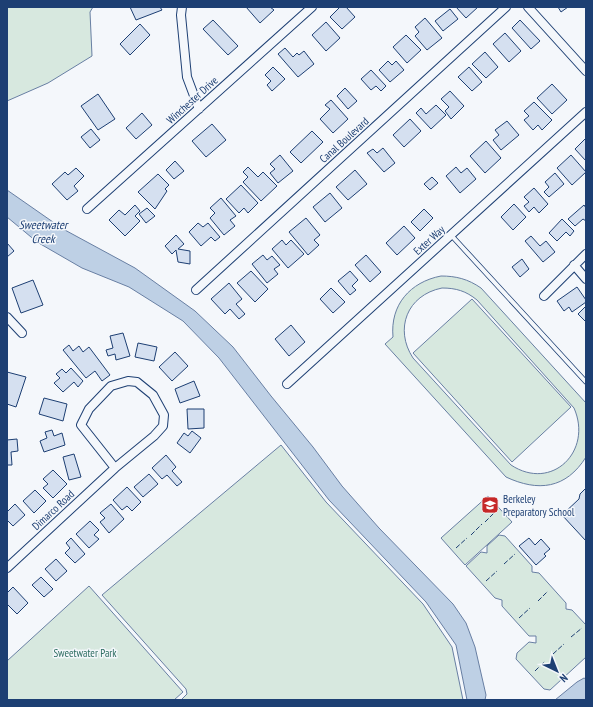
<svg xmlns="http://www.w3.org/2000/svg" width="593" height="707" viewBox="0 0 593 707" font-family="'PT Sans Narrow',sans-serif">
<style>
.green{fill:#d7e8df;stroke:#687fa3;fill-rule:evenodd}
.water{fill:#bed0e5;stroke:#687fa3}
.building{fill:#d5e0f0;stroke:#1d3f73}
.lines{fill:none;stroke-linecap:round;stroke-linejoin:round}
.lane-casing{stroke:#1d3f73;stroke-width:5.5}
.street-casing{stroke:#1d3f73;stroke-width:10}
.lane{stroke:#f4f7fb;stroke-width:4}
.street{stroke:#f4f7fb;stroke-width:8}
.fence{stroke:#1d3f73;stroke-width:1;stroke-dasharray:5 2;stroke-linecap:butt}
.labels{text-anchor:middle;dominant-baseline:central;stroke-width:3;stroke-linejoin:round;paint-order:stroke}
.street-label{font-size:11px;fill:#1d3f73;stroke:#f4f7fb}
.poi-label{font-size:11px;fill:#1d3f73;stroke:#f4f7fb;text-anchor:start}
.park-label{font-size:11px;fill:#2c6c60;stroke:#f4f7fb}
.water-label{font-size:12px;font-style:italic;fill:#1d3f73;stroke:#f4f7fb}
</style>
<rect width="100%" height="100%" fill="#f4f7fb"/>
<path class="green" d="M7,7H93L90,12L92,56L48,83L7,101Z
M441,276C456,276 468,279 481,288L586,403V457C566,489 538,492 506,477L385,344L393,337C390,305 410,282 441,276ZM442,288C456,288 466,291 477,300L574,408C593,451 552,492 511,465L413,358C394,329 407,295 442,288Z
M472,299L571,407L512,462L413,353Z
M281,445L326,502L423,604L452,647L463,700H181L187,694L186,689L102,595Z
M488,496L512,522L465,565L441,538Z
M499,535L505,536L532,566V572L539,573L566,603V609L572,610L586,625V657L550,690L544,689L516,659L517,653L529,642L536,643V636H529L502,606V600L495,598L466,566L481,552L487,553V546Z
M89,586L183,692L174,700H7V661Z"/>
<path class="water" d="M7,190L63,229L135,268L195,311L233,347L271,396L313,447L342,486L379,528L453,604L466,623L475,647L486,695L485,700H467L456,645L426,602L329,500L219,358L183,321L129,287L82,268L37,242L7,217Z
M584,678L586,679V700H555L577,682Z"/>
<path class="building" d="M130,7H160L162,10L136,20Z
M246,7H270L274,10L260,23Z
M340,7H346L355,17L342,29L330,17Z
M456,7H478L466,18Z
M558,7H568L561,12Z
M450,9L458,19L443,31L435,21Z
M425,18L442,38L427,50L415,36L419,32L415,27Z
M213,20L238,46L228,55L203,29Z
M520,20L540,41L531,49L512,28Z
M326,22L340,38L326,51L312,35Z
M140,24L150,35L130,55L120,44Z
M505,33L521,51L509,62L493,44Z
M406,35L421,50L407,63L393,47Z
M285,48L293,57L297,53L299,55L304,51L314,64L298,77L278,54Z
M485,52L498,67L486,78L472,64Z
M388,61L392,65L396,61L404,70L390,82L379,70Z
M273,67L285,79L272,91L267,85L271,81L265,75Z
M469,67L482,82L472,91L458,77Z
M371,70L386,86L381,91L376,86L371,90L361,79Z
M552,84L567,100L552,114L537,98Z
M345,88L357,101L348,109L337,96Z
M450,91L464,106L451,119L445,111L449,107L441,99Z
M98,94L115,119L98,130L81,106Z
M331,100L348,119L333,133L320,119L330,109L325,105Z
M534,102L552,120L542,130L538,125L533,130L524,120L529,116L524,111Z
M436,105L446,115L431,129L416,113L421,108L426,114Z
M142,113L152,125L136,139L126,128Z
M410,119L421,131L404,147L393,135Z
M507,121L519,135L501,150L493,140L499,135L495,130Z
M212,124L226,140L206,157L192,141Z
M91,129L100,140L90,148L81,137Z
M312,131L323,142L301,163L290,152Z
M586,138V161L575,149Z
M486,141L501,158L485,173L470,156Z
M383,148L395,163L384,172L367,153L373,149L377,153Z
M280,155L293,171L278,183L270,173L275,169L270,164Z
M571,155L586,172L572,185L557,168Z
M175,161L184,171L174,179L166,170Z
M248,167L258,177L263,172L277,186L261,201L243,182L248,177L243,172Z
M456,167L461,173L467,168L476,179L460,193L446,176Z
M76,168L84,176L74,186L78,191L67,200L52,184L65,172L68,175Z
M355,170L367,184L348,200L336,187Z
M555,173L564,184L549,197L544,192L549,187L545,182Z
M158,174L169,185L165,189L167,191L155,209L138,192Z
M432,177L438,183L430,190L424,184Z
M241,185L258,203L248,213L244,208L239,213L226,199Z
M534,188L548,204L539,213L534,207L529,212L524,206L529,202L524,197Z
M330,193L342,208L325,222L313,207Z
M221,198L236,216L230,220L235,226L224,235L210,218L215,213L210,208Z
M514,204L526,217L513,230L501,217Z
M135,205L140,211L135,216L140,221L125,236L109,220L119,210L125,215Z
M584,205L586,208V221L583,219L575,226L568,219Z
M147,208L155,216L146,223L139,214Z
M424,209L433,218L420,231L411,222Z
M306,218L320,235L314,240L319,245L308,255L289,232Z
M562,219L574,231L570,236L566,232L557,241L549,233Z
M198,223L203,227L208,223L220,237L215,241L211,237L201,246L189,232Z
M404,226L415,238L397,255L386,243Z
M176,235L184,244L178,249L190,251V264L178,262L176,250L172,254L165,246Z
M531,236L540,246L546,241L555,252L543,262L525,241Z
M282,240L286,245L291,240L304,254L288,268L272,249Z
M7,243L14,251L7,257Z
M263,255L267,260L272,256L280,265L274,269L278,274L267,283L252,264Z
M366,255L381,272L370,282L355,265Z
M522,259L529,269L520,277L512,267Z
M251,271L268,289L255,302L237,283Z
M350,271L358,280L352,286L356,290L350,295L338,281Z
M33,280L43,305L21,313L12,288Z
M229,283L242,299L236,304L245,314L239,319L230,309L225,314L211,299Z
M577,287L586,300V302L572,312L569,307L564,311L557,301Z
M331,288L345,302L333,313L320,299Z
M586,306V322L578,314Z
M291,325L305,342L289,356L275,339Z
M123,333L130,356L116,360L115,354L108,356L106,350L113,348L110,336Z
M138,343L157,347L154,361L135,357Z
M69,345L73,351L79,346L83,352L89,347L110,375L102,381L95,371L86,378L63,350Z
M175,352L188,366L172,381L159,367Z
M71,368L83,381L78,387L74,382L63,392L54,383L60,378L56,374L62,369L66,373Z
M7,372L26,377L16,407L7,404Z
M194,381L200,396L180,403L175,389Z
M44,398L67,404L63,421L39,414Z
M187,409H204V428L188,429Z
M52,430L54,436L62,433L65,445L44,452L40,441L47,438L45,432Z
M192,431L201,438L190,453L177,443L184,433L188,436Z
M17,439L18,451L11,452L12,465H7V440Z
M74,454L81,477L69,480L63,457Z
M166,455L176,467L172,471L182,482L177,486L167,475L162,479L152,468Z
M53,470L67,484L53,498L43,488L48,484L43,479Z
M149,474L158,484L143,497L134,487Z
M127,487L141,502L132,511L127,506L122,510L113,500Z
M586,488V541L562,515L579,499L580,494Z
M35,490L46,501L34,513L23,501Z
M15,504L25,515L13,526L7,520V512Z
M111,504L124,519L109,533L100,522L105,518L100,513Z
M90,521L99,530L94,535L99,539L89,548L76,534Z
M71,538L85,554L75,563L65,553L70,548L66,543Z
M529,538L535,545L541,539L550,549L544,554L546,556L536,565L519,546Z
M56,559L67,571L56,581L45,569Z
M41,577L53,589L44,597L32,585Z
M13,587L28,603L17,614L7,604V593Z"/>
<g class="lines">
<g class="lane-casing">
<path id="lane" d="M451,235L586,382"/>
</g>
<g class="street-casing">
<path id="street" d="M182,7L181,15L187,77L199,109
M528,7L586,71
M87,209L312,7
M574,265L586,279
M196,290L506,7
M544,296L586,254
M7,317L22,333
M128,381L137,382L153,395L164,415L163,426L154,436L115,468L81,425L89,409L111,386Z
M287,384L586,112
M7,568L115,468"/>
</g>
<use href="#lane" class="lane"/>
<use href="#street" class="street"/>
<path class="fence" d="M485,522L496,511
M471,535L482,524
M456,548L467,538
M504,564L515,554
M486,581L497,571
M538,601L548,591
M519,618L530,608
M571,637L582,628
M553,654L564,644
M535,671L545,661"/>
</g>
<defs>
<g id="school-square" transform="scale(0.9)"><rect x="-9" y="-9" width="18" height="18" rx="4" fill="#c62828" stroke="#f4f7fb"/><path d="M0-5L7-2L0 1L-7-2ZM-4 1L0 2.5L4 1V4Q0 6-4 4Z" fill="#fff"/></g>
</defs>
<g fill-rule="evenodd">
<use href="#school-square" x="490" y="505"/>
</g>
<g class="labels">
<g class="street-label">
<text transform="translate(192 100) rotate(-42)">Winchester Drive</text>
<text transform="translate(344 140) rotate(-42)">Canal Boulevard</text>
<text transform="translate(429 240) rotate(-42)">Exter Way</text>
<text transform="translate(53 510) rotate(-43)">Dimarco Road</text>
</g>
<g class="poi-label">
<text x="503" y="499">Berkeley<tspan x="503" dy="13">Preparatory School</tspan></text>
</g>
<g class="park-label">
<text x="85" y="653">Sweetwater Park</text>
</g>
<g class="water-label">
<text x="43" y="224">Sweetwater<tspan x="43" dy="14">Creek</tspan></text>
</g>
</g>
<rect width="593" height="707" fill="none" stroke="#1d3f73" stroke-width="16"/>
<g transform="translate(557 671) rotate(137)" stroke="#f4f7fb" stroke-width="3" paint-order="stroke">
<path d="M0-3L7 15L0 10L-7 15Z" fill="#1d3f73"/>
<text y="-6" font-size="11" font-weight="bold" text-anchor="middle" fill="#1d3f73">N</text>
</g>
</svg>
